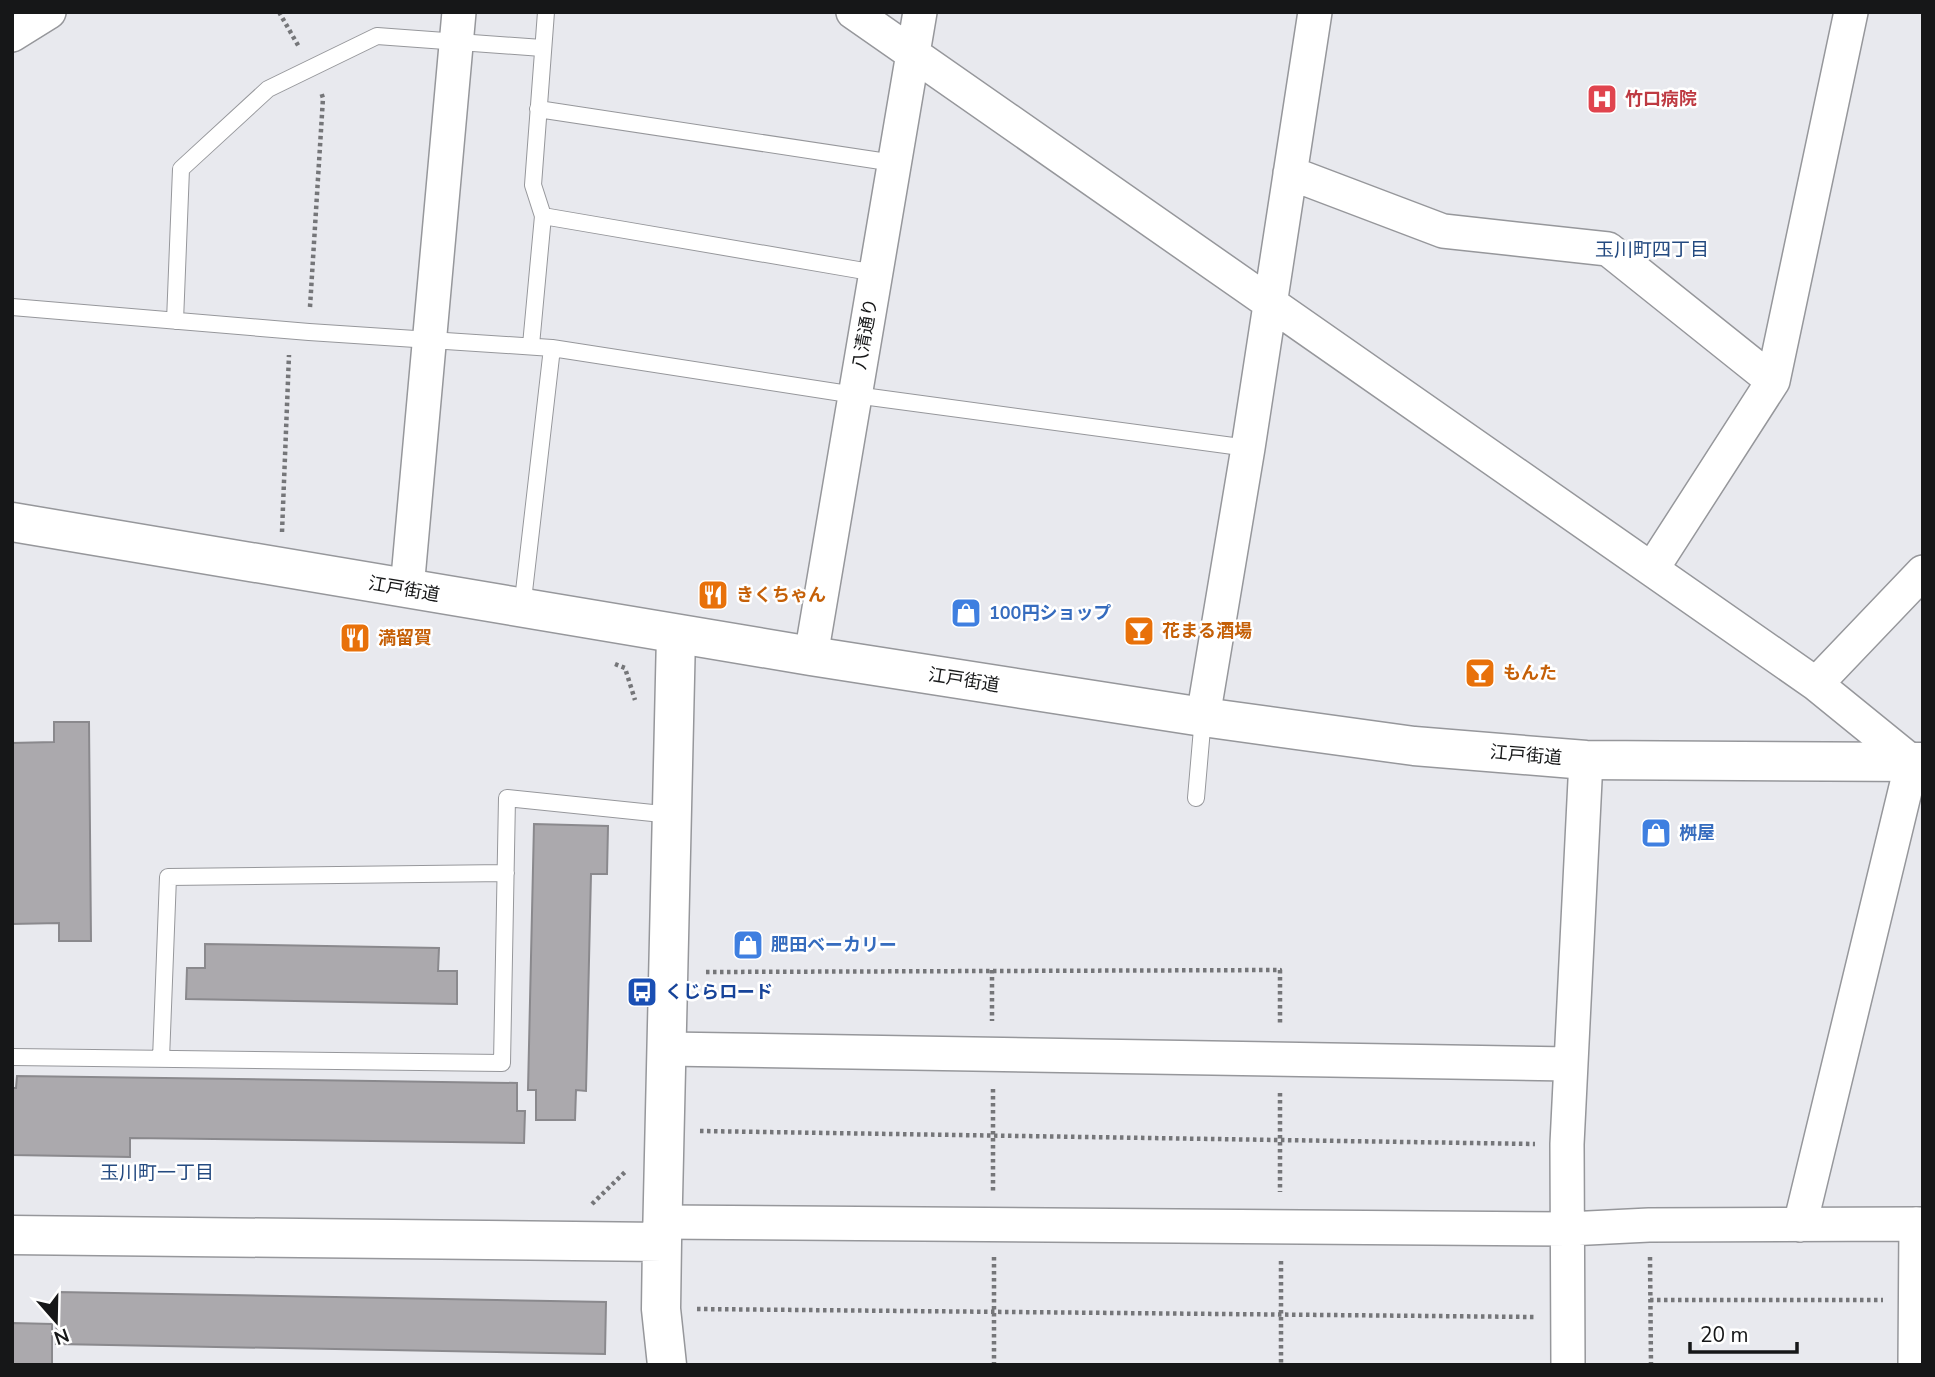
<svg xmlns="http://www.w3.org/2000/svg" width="1935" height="1377" viewBox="0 0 1935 1377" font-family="'Nunito Sans','Noto Sans JP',sans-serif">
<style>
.building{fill:#aba9ad;stroke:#8a898d;stroke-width:2}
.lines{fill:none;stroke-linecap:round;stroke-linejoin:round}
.service-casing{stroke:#96979b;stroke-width:18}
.minor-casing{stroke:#96979b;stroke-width:36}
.tertiary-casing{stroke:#96979b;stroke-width:41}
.secondary-casing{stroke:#96979b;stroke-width:41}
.path{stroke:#757679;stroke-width:4.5;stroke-dasharray:3.5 3.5;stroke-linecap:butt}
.service{stroke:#fff;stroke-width:16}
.minor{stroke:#fff;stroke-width:33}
.tertiary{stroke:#fff;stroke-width:38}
.secondary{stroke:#fff;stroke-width:38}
.labels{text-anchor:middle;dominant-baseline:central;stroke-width:5;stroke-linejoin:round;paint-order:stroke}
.health-label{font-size:18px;font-weight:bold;fill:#be3a42;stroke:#fff;text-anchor:start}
.street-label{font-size:18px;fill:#161718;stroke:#fff}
.food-label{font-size:18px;font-weight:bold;fill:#c56008;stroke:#fff;text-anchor:start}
.shop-label{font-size:18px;font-weight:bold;fill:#366cbe;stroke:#fff;text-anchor:start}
.transit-label{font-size:18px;font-weight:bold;fill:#164399;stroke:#fff;text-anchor:start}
.neighbourhood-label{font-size:19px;fill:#244a80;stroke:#fff}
</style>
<rect width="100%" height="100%" fill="#e8e9ee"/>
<path class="building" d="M54,722H89L91,941H59V923L12,924V743L54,742Z
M534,824L608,826L607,874H591L586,1091L576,1090L575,1120H536V1090H528Z
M205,944L439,948L438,971H457V1004L186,999L187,968H205Z
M17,1076L517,1083V1111H525L524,1143L130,1138V1157L12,1155V1088H16Z
M58,1292L606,1302L605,1354L56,1344Z
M12,1323L52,1324V1365H12Z"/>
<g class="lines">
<g class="service-casing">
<path id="service" d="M538,109L894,163
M543,216L876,273
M12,307L309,332L552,348L855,395L1248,448
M175,321L181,169L268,89L377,36L542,48
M531,345L543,216L533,185L546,12
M522,609L552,348
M1196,798L1203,717
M12,1057L502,1063L507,798L672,815
M161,1059L168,877L506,873"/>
</g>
<g class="minor-casing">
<path id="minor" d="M853,12L1816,684L1912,762L1800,1225
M12,35L49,12
M1290,173L1443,231L1608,249L1773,381
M1652,569L1773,381L1851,12
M407,589L459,12
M811,656L920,12
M1816,684L1923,572
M1203,717L1248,448L1315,12
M667,1049L1570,1064
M662,1222L1568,1229L1649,1225L1923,1224
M1568,1365L1567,1144L1586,760
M1915,1365L1916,1224"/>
</g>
<g class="tertiary-casing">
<path id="tertiary" d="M12,1235L662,1242
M667,1365L661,1309L662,1242L676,635"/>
</g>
<g class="secondary-casing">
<path id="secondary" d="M12,522L811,656L1203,717L1414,746L1586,760L1923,762"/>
</g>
<path class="path" d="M279,12L299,47
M310,307L323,98L321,92
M282,532L289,355
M615,664L625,668L635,700
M992,970V1021
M706,972L1280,970V1024
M993,1089V1192
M1280,1093V1192
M700,1131L1535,1144
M592,1204L626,1171
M994,1257V1365
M1650,1257L1651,1365
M1281,1261V1365
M1650,1300H1883
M697,1309L1536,1317"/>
<use href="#service" class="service"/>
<use href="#minor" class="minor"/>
<use href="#tertiary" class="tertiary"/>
<use href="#secondary" class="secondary"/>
</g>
<defs>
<g id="hospital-square" transform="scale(1.575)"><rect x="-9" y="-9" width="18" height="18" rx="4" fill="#e0444e" stroke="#fff"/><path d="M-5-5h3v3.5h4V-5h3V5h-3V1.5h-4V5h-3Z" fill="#fff"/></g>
<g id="restaurant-square" transform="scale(1.575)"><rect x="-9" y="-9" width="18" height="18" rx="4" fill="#e8710a" stroke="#fff"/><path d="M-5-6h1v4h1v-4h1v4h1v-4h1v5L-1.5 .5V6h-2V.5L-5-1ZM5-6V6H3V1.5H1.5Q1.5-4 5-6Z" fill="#fff"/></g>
<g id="shop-square" transform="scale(1.575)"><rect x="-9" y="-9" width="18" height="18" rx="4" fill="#3f7fe0" stroke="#fff"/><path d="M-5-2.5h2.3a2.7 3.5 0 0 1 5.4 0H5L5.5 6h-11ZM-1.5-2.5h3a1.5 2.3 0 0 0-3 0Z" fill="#fff"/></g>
<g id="bar-square" transform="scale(1.575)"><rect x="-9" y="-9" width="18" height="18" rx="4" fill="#e8710a" stroke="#fff"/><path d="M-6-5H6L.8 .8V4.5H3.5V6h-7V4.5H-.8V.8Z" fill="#fff"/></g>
<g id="bus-square" transform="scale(1.575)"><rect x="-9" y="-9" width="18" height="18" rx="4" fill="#1a4fb4" stroke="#fff"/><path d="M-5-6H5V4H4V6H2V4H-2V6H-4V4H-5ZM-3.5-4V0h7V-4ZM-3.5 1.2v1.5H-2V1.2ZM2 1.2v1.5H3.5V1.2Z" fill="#fff"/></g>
</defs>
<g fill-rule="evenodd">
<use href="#hospital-square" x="1602" y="99"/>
<use href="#restaurant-square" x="713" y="595"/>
<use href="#shop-square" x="966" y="613"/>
<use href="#bar-square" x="1139" y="631"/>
<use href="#restaurant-square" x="355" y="638"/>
<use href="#bar-square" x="1480" y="673"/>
<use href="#shop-square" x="1656" y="833"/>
<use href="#shop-square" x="748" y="945"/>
<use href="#bus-square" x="642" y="992"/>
</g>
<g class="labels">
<g class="health-label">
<text x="1625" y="99">竹口病院</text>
</g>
<g class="street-label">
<text transform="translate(865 334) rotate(-80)">八清通り</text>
<text transform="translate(404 589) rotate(10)">江戸街道</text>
<text transform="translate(964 680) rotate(9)">江戸街道</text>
<text transform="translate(1526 755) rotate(5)">江戸街道</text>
</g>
<g class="food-label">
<text x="736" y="595">きくちゃん</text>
<text x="1162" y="631">花まる酒場</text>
<text x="378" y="638">満留賀</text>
<text x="1503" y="673">もんた</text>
</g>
<g class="shop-label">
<text x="989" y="613">100円ショップ</text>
<text x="1679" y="833">桝屋</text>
<text x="771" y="945">肥田ベーカリー</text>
</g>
<g class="transit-label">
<text x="665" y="992">くじらロード</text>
</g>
<g class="neighbourhood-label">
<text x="1652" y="250">玉川町四丁目</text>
<text x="157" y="1173">玉川町一丁目</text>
</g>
</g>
<rect width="1935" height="1377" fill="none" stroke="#161718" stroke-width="28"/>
<g transform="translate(56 1321) rotate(160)" stroke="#ffffff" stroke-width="5" paint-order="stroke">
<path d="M0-5L12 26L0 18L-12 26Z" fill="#161718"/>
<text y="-10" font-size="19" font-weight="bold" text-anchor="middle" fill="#161718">N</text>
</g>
<path d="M1690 1342v10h107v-10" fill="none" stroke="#161718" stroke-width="3.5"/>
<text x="1700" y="1342" font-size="21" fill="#161718" stroke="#ffffff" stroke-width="5" paint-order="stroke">20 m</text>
</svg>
